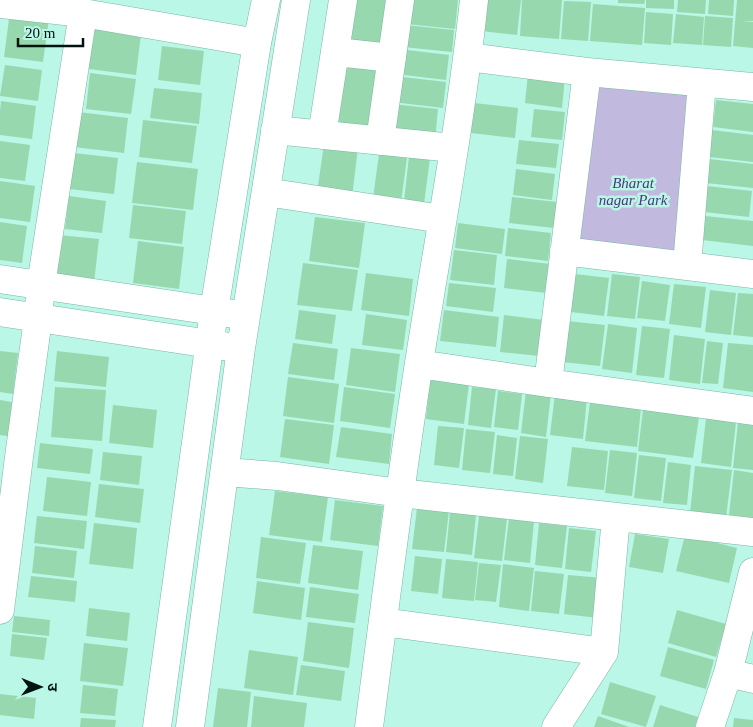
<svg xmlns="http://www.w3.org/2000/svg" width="753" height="727" viewBox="0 0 753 727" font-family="'Times New Roman','Noto Sans Devanagari',serif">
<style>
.green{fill:#c2b9df}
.building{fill:#98d8af}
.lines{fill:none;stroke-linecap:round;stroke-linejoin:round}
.minor-casing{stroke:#7ab5a5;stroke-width:29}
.minor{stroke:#fff;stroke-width:28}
.labels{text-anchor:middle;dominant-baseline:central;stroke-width:5;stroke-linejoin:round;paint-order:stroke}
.park-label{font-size:15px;font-style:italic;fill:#4e367e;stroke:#baf7e6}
</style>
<rect width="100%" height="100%" fill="#baf7e6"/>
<path class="green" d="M594,80L693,89L680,256L574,244Z"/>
<path class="building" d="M354,0H392L385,54L347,49Z
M409,0H458L455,29L406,24Z
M484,0H521L517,35L481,31Z
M522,0H562L559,39L520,36Z
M618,0H645L644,4L618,3Z
M646,0H674V9L646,8Z
M678,0H706L705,14L677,12Z
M709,0H734L733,16L708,14Z
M737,0H753V21H742L753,22V48L733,46Z
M564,1L591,2L588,41L561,39Z
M593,4L645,8L642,45L590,41Z
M646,12L673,14L671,45L644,43Z
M676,14L704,17L702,45L673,43Z
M28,15L49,18L43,62L4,57L9,19L27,21Z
M705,16L733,18L731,47L703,45Z
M405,25L454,30L452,52L403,47Z
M86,27L141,34L136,75L81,68Z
M162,46L204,51L200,85L158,80Z
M399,49L449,55L446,80L396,74Z
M343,61L378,64L372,133L337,130Z
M5,65L42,70L38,101L0,96Z
M90,73L136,79L131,114L86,109Z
M528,73L565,77L562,108L525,103Z
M394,76L446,82L443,108L392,102Z
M154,88L202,93L199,124L150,118Z
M716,100L753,104V132L713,127Z
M1,101L36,106L32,139L0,135V111Z
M474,103L518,108L515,138L471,133Z
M392,104L438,109L435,140L389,135Z
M534,109L565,112L562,140L531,137Z
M78,112L128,118L124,153L74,147Z
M143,120L197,126L192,163L139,157Z
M712,130L753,135V162L710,157Z
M519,140L559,144L556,168L516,164Z
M0,141L30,145L25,181L0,178Z
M324,144L358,148L352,197L317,193Z
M74,153L118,158L114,194L69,189Z
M379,154L407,158L401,202L373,198Z
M409,156L430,158L424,204L404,201Z
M709,159L753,164V188L706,183Z
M137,162L198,169L193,210L132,203Z
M516,169L555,174L552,200L513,195Z
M0,181L35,186L30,222L0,218Z
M707,186L752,191L749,217L704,212Z
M69,196L106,201L102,233L65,229Z
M512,197L557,202L554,228L509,223Z
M133,205L186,211L182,244L129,238Z
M705,216L753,221V246L702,240Z
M315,217L365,223L359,268L309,261Z
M0,222L27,226L22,263L0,260Z
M458,223L505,229L502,254L455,248Z
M508,228L551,233L548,261L505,256Z
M59,235L99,239L94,283L54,279Z
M138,241L184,247L179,289L133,283Z
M454,250L497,255L494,285L450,280Z
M507,259L550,264L547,293L504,288Z
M303,263L358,270L352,311L297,305Z
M366,273L413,279L409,316L361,310Z
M575,274L609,278L604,316L571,312Z
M612,274L640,277L635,319L607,316Z
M642,281L670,285L665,321L637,318Z
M449,283L496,288L493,312L446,306Z
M674,284L706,287L701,328L669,324Z
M710,290L736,293L731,335L705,332Z
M738,293L753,294V337L733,335Z
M299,310L336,315L332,344L295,339Z
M444,310L499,317L496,347L440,341Z
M366,314L407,320L403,350L362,345Z
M504,315L544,320L540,356L500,352Z
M567,321L605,325L600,366L562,362Z
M608,324L637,328L632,373L602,369Z
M642,326L670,329L664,378L636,375Z
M674,335L705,339L700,384L669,380Z
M707,341L723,343L718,384L702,383Z
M293,343L338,349L334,380L288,374Z
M728,343L753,345V392L723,388Z
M351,348L400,354L395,392L346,385Z
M0,351L18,353L13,394L0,392Z
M57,351L109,357L106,387L54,381Z
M288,377L339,384L334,423L283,416Z
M430,380L469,384L464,424L426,419Z
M55,387L106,390L102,441L51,437Z
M344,387L395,394L390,428L340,421Z
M472,387L496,389L491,428L468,425Z
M498,391L522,394L518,430L494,427Z
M526,391L551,394L546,437L521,433Z
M555,394L587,398L583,439L550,435Z
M0,400L12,402L8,436L0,435Z
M590,402L641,408L637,447L585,441Z
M113,405L157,410L153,448L109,443Z
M643,410L699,417L693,458L638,451Z
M706,418L736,422L731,467L701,463Z
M285,419L334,425L329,464L280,457Z
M738,422L753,423V470L733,468Z
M438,426L464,428L459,468L434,465Z
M341,427L392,434L389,464L336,457Z
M466,429L495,432L490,473L462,470Z
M497,435L517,438L513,476L493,474Z
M520,436L548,439L543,483L515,479Z
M40,443L93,449L90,474L37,468Z
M572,447L608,451L604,490L567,486Z
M610,450L637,453L632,496L605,493Z
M103,452L142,456L139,485L100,480Z
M639,455L666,458L661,501L634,498Z
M668,462L691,465L687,505L663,503Z
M695,466L732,470L726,517L690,513Z
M734,470L753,473V518L729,515Z
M47,477L91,482L87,516L43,511Z
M99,484L144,489L140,523L95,517Z
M275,491L328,497L322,542L269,535Z
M335,500L383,506L378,546L330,540Z
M417,508L449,511L444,552L412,549Z
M450,512L476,515L472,555L446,552Z
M37,516L87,521L84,549L34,543Z
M479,516L507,519L502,561L474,558Z
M509,518L534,521L530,563L504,560Z
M94,523L137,528L133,569L89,564Z
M539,523L567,526L562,568L535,565Z
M569,528L596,531L591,572L565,569Z
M635,534L669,539L663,573L629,567Z
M685,535L737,548L729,583L676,571Z
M261,537L306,543L300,584L256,578Z
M313,545L363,551L358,590L308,583Z
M35,546L77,551L74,578L32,573Z
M415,556L442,559L438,594L411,591Z
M446,559L478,562L474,601L442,598Z
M479,563L501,565L496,602L475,600Z
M503,564L534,568L529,611L499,607Z
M535,571L564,574L559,614L531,611Z
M568,575L603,578L598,618L564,614Z
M31,576L77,581L75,602L28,597Z
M257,581L305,588L301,620L253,613Z
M310,587L359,594L355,623L306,617Z
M89,608L130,613L127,641L86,636Z
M677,610L726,624L716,657L668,643Z
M14,616L50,620L49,636L12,632Z
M308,622L354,628L349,668L303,661Z
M12,634L47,638L44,660L10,656Z
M84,643L128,648L123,686L80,681Z
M668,647L714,660L706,689L660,676Z
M249,650L298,657L293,695L244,688Z
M301,665L345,671L341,701L296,695Z
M610,682L656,696L646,727L601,714Z
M83,685L118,689L115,716L80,713Z
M218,688L251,692L247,727H213Z
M0,694L36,698L34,719L0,715Z
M254,696L307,703L304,727H251Z
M660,705L698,717L695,727H653Z
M598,716L629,727H594Z
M81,718L116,720L115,727H80Z
M734,718L753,720V727H733Z"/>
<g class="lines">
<g class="minor-casing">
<path id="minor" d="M0,4L83,13L257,43
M336,52L392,58
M468,57L587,72L753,87
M275,130L453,148
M322,135L343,0
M380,141L400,0
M266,192L442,219
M564,251L753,274
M687,266L702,83
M0,279L234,314
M0,312L230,347
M419,364L548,383L753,411
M548,383L587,72
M225,472L277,476L400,493L753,532
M0,610L19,457L38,319L41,285L83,13
M383,622L604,652
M728,673L753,679
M157,727L214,311L257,43L266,0
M190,727L241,348L296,0
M369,727C385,606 400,484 419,363C438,242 461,122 474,0
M556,727L604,652L616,517
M710,727L728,673L753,572"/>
</g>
<use href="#minor" class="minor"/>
</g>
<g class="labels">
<g class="park-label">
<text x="633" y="183">Bharat<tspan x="633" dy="17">nagar Park</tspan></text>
</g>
</g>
<g transform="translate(40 687) rotate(91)" stroke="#baf7e6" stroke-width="4" paint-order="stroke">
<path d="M0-4L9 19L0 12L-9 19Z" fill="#00140f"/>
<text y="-8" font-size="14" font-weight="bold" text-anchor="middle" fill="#00140f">उ</text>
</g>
<path d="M18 38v8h65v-8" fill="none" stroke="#00140f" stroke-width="2.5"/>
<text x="25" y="38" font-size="15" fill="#00140f" stroke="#baf7e6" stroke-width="4" paint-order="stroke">20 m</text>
</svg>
